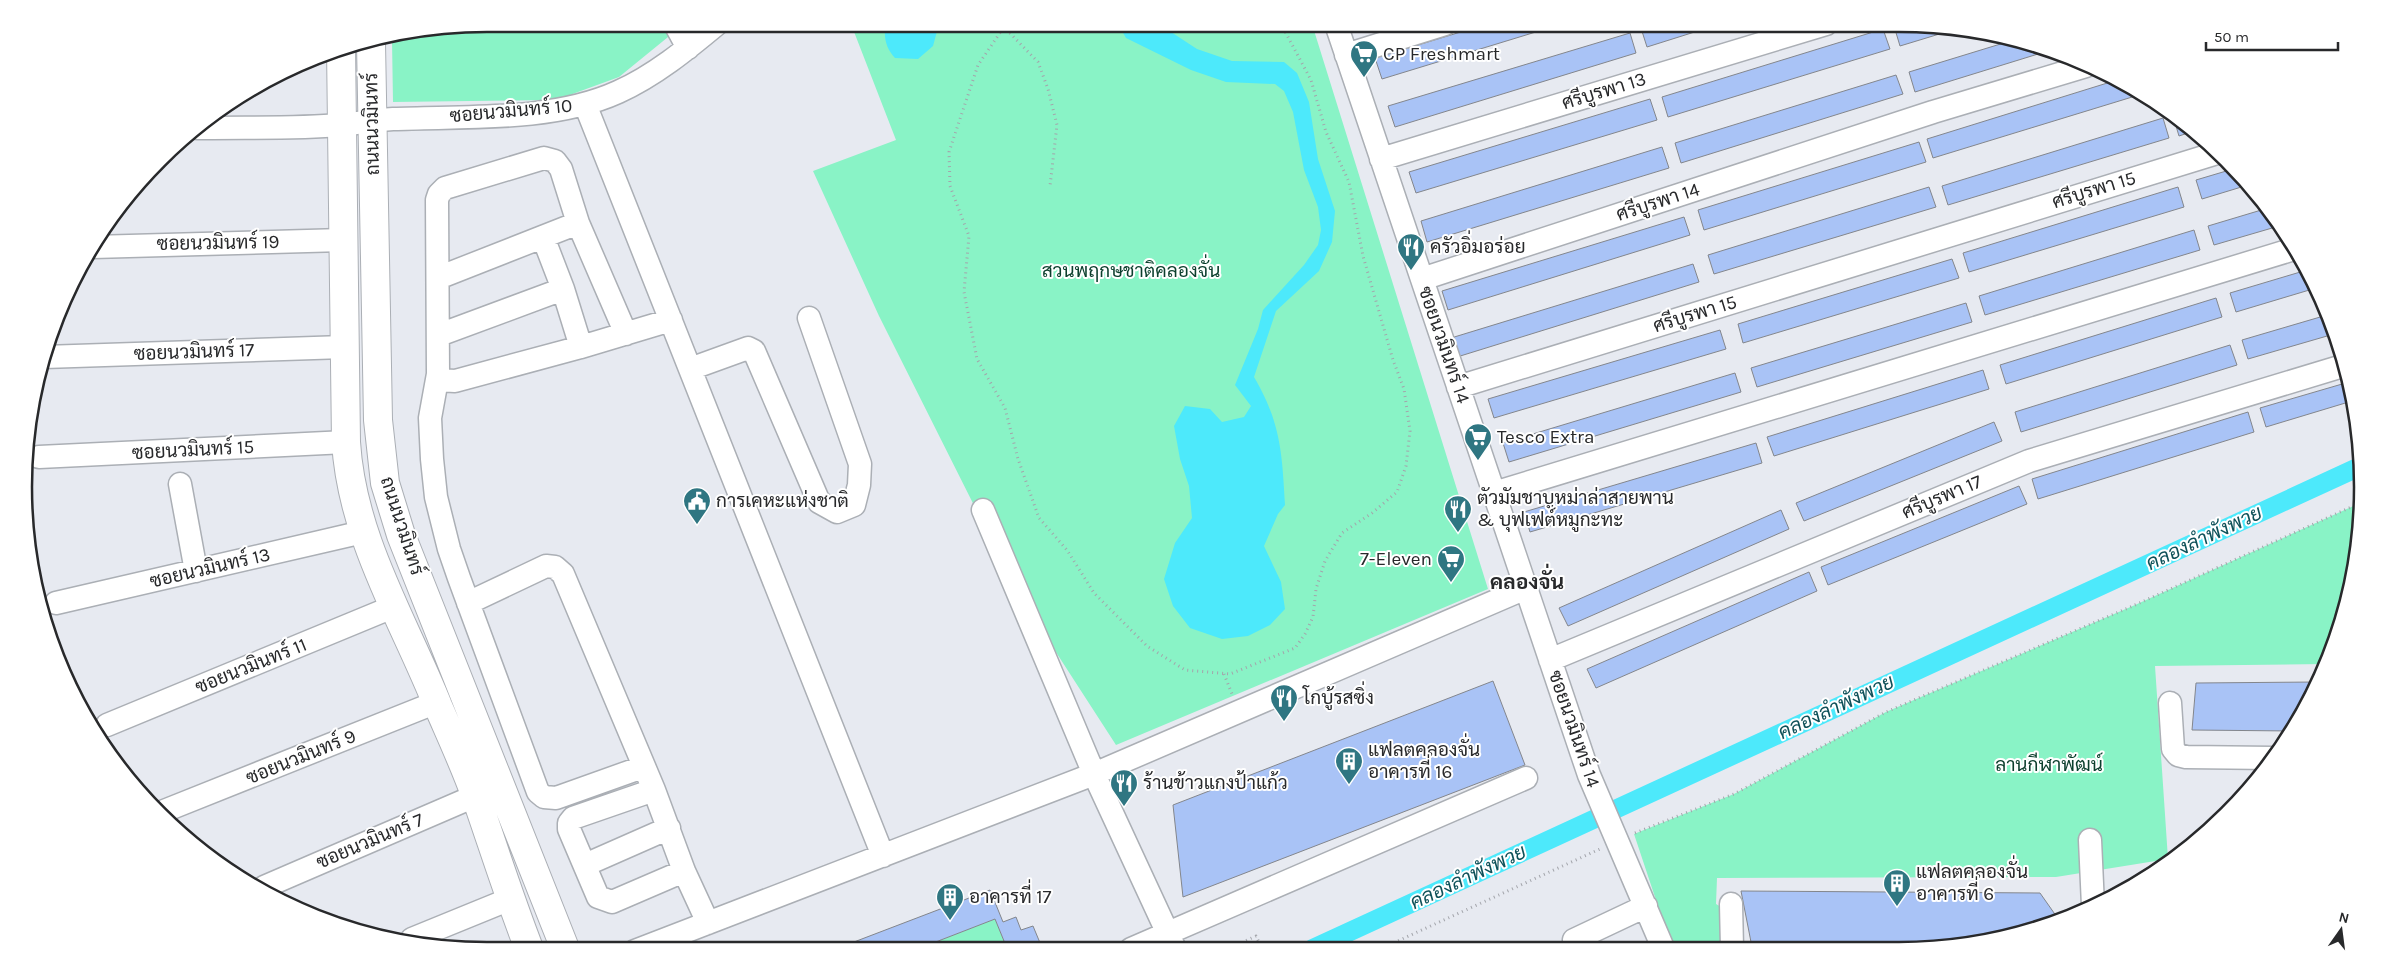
<svg xmlns="http://www.w3.org/2000/svg" width="2386" height="975" viewBox="0 0 2386 975" font-family="Karla,Sarabun,sans-serif">
<style>
.green{fill:#89f3c6}
.water{fill:#4de9fb}
.lines{fill:none;stroke-linecap:round;stroke-linejoin:round}
.canal{stroke:#4de9fb;stroke-width:19}
.building{fill:#a9c3f6;stroke:#83868c}
.minor-casing{stroke:#abafb5;stroke-width:25}
.major-casing{stroke:#abafb5;stroke-width:30}
.path{stroke:#a3a5ab;stroke-width:3;stroke-dasharray:1 4;stroke-linecap:butt}
.minor{stroke:#fff;stroke-width:22}
.major{stroke:#fff;stroke-width:28}
.labels{text-anchor:middle;dominant-baseline:central;stroke-width:4;stroke-linejoin:round;paint-order:stroke}
.poi-label{font-size:19px;fill:#28292b;stroke:#fff;text-anchor:start}
.street-label{font-size:19px;fill:#28292b;stroke:#fff}
.park-label{font-size:19px;fill:#0b3f2d;stroke:#fff}
.water-label{font-size:20px;font-style:italic;fill:#0e5159;stroke:#fff}
.quarter-label{font-size:21px;font-weight:bold;fill:#28292b;stroke:#fff}
.rim{fill:none;stroke:#28292b;stroke-width:2.5}
</style>
<rect width="100%" height="100%" fill="#e7eaf1"/>
<path class="green" d="M488,24H684L619,77L556,100L393,102L392,40Z
M851,24H1312L1488,589L1116,745L1019,595L879,316L813,171L896,140Z
M2360,503C2358,558 2349,614 2324,664L2155,666L2168,859L2056,877L1717,878L1716,904L1743,920L1744,948H1672L1634,834L1734,794L1886,712L2135,605Z
M995,919L1004,941L981,950H915Z"/>
<path class="water" d="M886,24H939L933,46L918,59L895,58C886,48 883,37 886,24Z
M1118,24H1166L1171,32L1197,49L1232,61L1284,62L1297,73L1309,102L1318,159L1335,211L1332,242L1319,271L1276,311L1254,377C1281,423 1282,453 1285,505L1278,514L1264,546L1281,582L1285,609L1270,625L1248,636L1222,639L1190,628L1173,606L1164,579L1175,543L1192,518L1189,486L1180,459L1174,426L1185,406L1210,409L1222,422L1244,417L1251,406L1235,385L1258,329L1263,310L1304,265L1318,245L1321,230L1318,207L1304,170L1293,112L1284,91L1275,84L1226,82L1191,70L1126,38Z"/>
<g class="lines">
<path class="canal" d="M1312,949L2361,466"/>
</g>
<path class="building" d="M1487,24H1562L1382,79L1375,58Z
M1645,24H1720L1647,47L1640,25Z
M1900,24L1946,32L1900,46L1894,26Z
M1883,29L1890,49L1668,117L1662,97Z
M1630,33L1636,53L1395,127L1388,106Z
M2007,42L2051,50L1915,92L1909,72Z
M1896,75L1903,94L1681,163L1675,143Z
M2117,80L2142,94L1933,158L1927,139Z
M1650,99L1657,120L1416,193L1409,172Z
M2173,116L2194,131L2179,136Z
M2163,118L2169,138L1948,205L1942,186Z
M1919,142L1926,162L1704,230L1698,210Z
M1662,147L1669,168L1427,242L1421,221Z
M2233,169L2248,185L2202,199L2196,180Z
M1929,187L1936,207L1714,274L1708,255Z
M2178,187L2184,207L1969,272L1963,253Z
M2268,208L2279,226L2214,245L2208,226Z
M1684,217L1690,235L1448,310L1442,291Z
M2194,230L2200,250L1985,315L1979,296Z
M1952,259L1959,278L1743,343L1738,324Z
M1693,264L1699,282L1457,357L1451,338Z
M2307,270L2316,288L2236,312L2230,293Z
M2216,298L2222,317L2006,384L2000,365Z
M1966,303L1972,322L1757,387L1751,368Z
M2327,315L2334,334L2248,359L2242,340Z
M1720,330L1726,349L1494,418L1488,399Z
M2230,345L2237,365L2021,432L2015,412Z
M1983,370L1989,389L1774,456L1767,437Z
M1735,373L1741,392L1509,462L1503,443Z
M2349,382L2352,401L2266,427L2260,408Z
M2248,412L2254,432L2038,499L2032,479Z
M1994,422L2002,441L1804,521L1796,503Z
M1756,443L1762,463L1530,532L1524,512Z
M2019,486L2027,504L1828,585L1821,567Z
M1781,510L1789,529L1568,626L1559,608Z
M1809,572L1817,591L1596,688L1587,669Z
M1493,681L1525,765L1183,897L1173,805Z
M2315,682L2291,731L2192,730L2196,683Z
M990,890L1003,922L1016,917L1021,930L1033,926L1043,950H981L1004,941L995,919L915,950H833Z
M1741,891L2040,893L2059,920L1961,947L1751,942Z"/>
<g class="lines">
<g class="minor-casing">
<path id="minor" d="M675,24L688,48
M1336,24L1589,775L1663,948
M1346,55L1445,24
M585,104L883,856
M197,128C245,127 293,129 341,125C359,123 375,120 393,119C464,116 552,122 618,92C654,76 687,49 717,24
M1381,159L1826,24
M543,237L563,289L581,347
M93,247L343,240
M438,278L578,223
M1422,279L1933,112L2086,66
M626,334L578,223L561,169L555,161L544,158L445,188L439,194L437,200L438,374L430,418L432,459L436,497L449,549L459,578L538,792L544,797L556,798L643,767
M439,335L563,289
M44,357L344,347
M690,369L748,348L754,351L819,502L837,512L854,505L859,485L860,464L809,318
M437,380L455,381L581,347L671,320
M1458,387L2217,153
M39,457L346,442
M180,484L196,571
M1494,493L2294,249
M983,510L1094,774L1175,949
M56,603L363,532
M468,603L546,566L555,567L563,574L654,790L684,871L708,923
M1550,660L2029,461L2346,365
M2170,703L2173,749L2178,755L2186,757L2273,758
M107,725L395,606
M654,790L573,818L569,823V829L598,897L612,902L684,871
M164,811L437,702
M2090,840L2093,906
M585,865L669,828
M264,887L475,796
M1731,904L1732,948
M412,939L510,899
M1574,940L1646,906
M1131,949L1526,778
M635,951L1094,774L1526,588"/>
</g>
<g class="major-casing">
<path id="major" d="M371,43L378,420L385,483L401,535L566,951
M341,48L346,442C352,538 403,619 438,706C451,736 465,766 476,797C494,849 510,900 530,951"/>
</g>
<path class="path" d="M1003,24L1004,27L978,65L949,152L950,186L969,236L964,292L977,359L1005,408L1018,459L1039,518L1067,550L1094,593L1147,646L1185,670L1230,674L1295,648L1305,634L1313,617L1316,589L1325,561L1342,533L1372,513L1397,492L1406,466L1410,431L1404,389L1393,360L1363,256L1349,182L1326,132L1311,80L1281,24
M1010,24L1004,27L1038,62L1048,89L1057,125L1050,186
M1224,674L1232,694
M1635,833L1734,794L1886,712L2135,605L2360,503
M1228,949L1256,936L1262,949
M1380,949L1600,849"/>
<use href="#minor" class="minor"/>
<use href="#major" class="major"/>
</g>
<defs>
<g id="supermarket-pin" transform="scale(1.4375)"><path d="M0 17L-7.5 6A9.5 9.5 0 1 1 7.5 6Z" fill="#2f7682" stroke="#fff"/><path d="M-6-5.5h2.5l.6 2H6L4.5 2H-2.5L-4.4-4H-6ZM-1.5 3.2a1.3 1.3 0 1 0 .1 0ZM3 3.2a1.3 1.3 0 1 0 .1 0Z" fill="#fff"/></g>
<g id="restaurant-pin" transform="scale(1.4375)"><path d="M0 17L-7.5 6A9.5 9.5 0 1 1 7.5 6Z" fill="#2f7682" stroke="#fff"/><path d="M-5-6h1v4h1v-4h1v4h1v-4h1v5L-1.5 .5V6h-2V.5L-5-1ZM5-6V6H3V1.5H1.5Q1.5-4 5-6Z" fill="#fff"/></g>
<g id="civic-pin" transform="scale(1.4375)"><path d="M0 17L-7.5 6A9.5 9.5 0 1 1 7.5 6Z" fill="#2f7682" stroke="#fff"/><path d="M-.6-6.5H3V-4.5H.6V-3L4-1V1h2V6H-6V1h2V-1L-.6-3ZM-1.2 2.5V6h2.4V2.5Z" fill="#fff"/></g>
<g id="building-pin" transform="scale(1.4375)"><path d="M0 17L-7.5 6A9.5 9.5 0 1 1 7.5 6Z" fill="#2f7682" stroke="#fff"/><path d="M-4-6H4V6H1V3H-1V6H-4ZM-2.5-4.3h1.7v1.8h-1.7ZM.8-4.3h1.7v1.8H.8ZM-2.5-1h1.7V.8h-1.7ZM.8-1h1.7V.8H.8Z" fill="#fff"/></g>
</defs>
<g fill-rule="evenodd">
<use href="#supermarket-pin" x="1364" y="54"/>
<use href="#restaurant-pin" x="1411" y="247"/>
<use href="#supermarket-pin" x="1478" y="437"/>
<use href="#civic-pin" x="697" y="501"/>
<use href="#restaurant-pin" x="1458" y="509"/>
<use href="#supermarket-pin" x="1451" y="559"/>
<use href="#restaurant-pin" x="1284" y="698"/>
<use href="#building-pin" x="1349" y="761"/>
<use href="#restaurant-pin" x="1124" y="783"/>
<use href="#building-pin" x="1897" y="883"/>
<use href="#building-pin" x="950" y="897"/>
</g>
<g class="labels">
<g class="poi-label">
<text x="1383" y="54">CP Freshmart</text>
<text x="1430" y="247">ครัวอิ่มอร่อย</text>
<text x="1497" y="437">Tesco Extra</text>
<text x="1477" y="498">ตัวมัมชาบูหม่าล่าสายพาน<tspan x="1477" dy="22">&amp; บุฟเฟต์หมูกะทะ</tspan></text>
<text x="716" y="501">การเคหะแห่งชาติ</text>
<text x="1432" y="559" text-anchor="end">7-Eleven</text>
<text x="1303" y="698">โกบู้รสซิ่ง</text>
<text x="1368" y="750">แฟลตคลองจั่น<tspan x="1368" dy="22">อาคารที่ 16</tspan></text>
<text x="1143" y="783">ร้านข้าวแกงป้าแก้ว</text>
<text x="1916" y="872">แฟลตคลองจั่น<tspan x="1916" dy="22">อาคารที่ 6</tspan></text>
<text x="969" y="897">อาคารที่ 17</text>
</g>
<g class="street-label">
<text transform="translate(1604 91) rotate(-17)">ศรีบูรพา 13</text>
<text transform="translate(511 111) rotate(-5)">ซอยนวมินทร์ 10</text>
<text transform="translate(372 124) rotate(-91)">ถนนนวมินทร์</text>
<text transform="translate(2094 190) rotate(-17)">ศรีบูรพา 15</text>
<text transform="translate(1658 202) rotate(-18)">ศรีบูรพา 14</text>
<text transform="translate(218 243) rotate(-1)">ซอยนวมินทร์ 19</text>
<text transform="translate(1695 314) rotate(-17)">ศรีบูรพา 15</text>
<text transform="translate(1444 345) rotate(71)">ซอยนวมินทร์ 14</text>
<text transform="translate(194 352) rotate(-2)">ซอยนวมินทร์ 17</text>
<text transform="translate(193 450) rotate(-3)">ซอยนวมินทร์ 15</text>
<text transform="translate(1942 497) rotate(-23)">ศรีบูรพา 17</text>
<text transform="translate(402 526) rotate(72)">ถนนนวมินทร์</text>
<text transform="translate(210 568) rotate(-13)">ซอยนวมินทร์ 13</text>
<text transform="translate(251 666) rotate(-22)">ซอยนวมินทร์ 11</text>
<text transform="translate(1574 729) rotate(71)">ซอยนวมินทร์ 14</text>
<text transform="translate(301 757) rotate(-22)">ซอยนวมินทร์ 9</text>
<text transform="translate(370 841) rotate(-23)">ซอยนวมินทร์ 7</text>
</g>
<g class="park-label">
<text x="1131" y="271">สวนพฤกษชาติคลองจั่น</text>
<text x="2049" y="765">ลานกีฬาพัฒน์</text>
</g>
<g class="water-label">
<text transform="translate(2204 538) rotate(-25)">คลองลำพังพวย</text>
<text transform="translate(1836 707) rotate(-25)">คลองลำพังพวย</text>
<text transform="translate(1468 877) rotate(-25)">คลองลำพังพวย</text>
</g>
<g class="quarter-label">
<text x="1527" y="582">คลองจั่น</text>
</g>
</g>
<path d="M0 0H2386V975H0ZM487 32H1899A455 455 0 0 1 2354 487V487A455 455 0 0 1 1899 942H487A455 455 0 0 1 32 487V487A455 455 0 0 1 487 32Z" fill="#fff" fill-rule="evenodd"/>
<path class="rim" d="M487 32H1899A455 455 0 0 1 2354 487V487A455 455 0 0 1 1899 942H487A455 455 0 0 1 32 487V487A455 455 0 0 1 487 32Z"/>
<g transform="translate(2341 930) rotate(14)" stroke="#ffffff" stroke-width="4" paint-order="stroke">
<path d="M0-4L9 19L0 12L-9 19Z" fill="#28292b"/>
<text y="-8" font-size="14" font-weight="bold" text-anchor="middle" fill="#28292b">N</text>
</g>
<path d="M2206 42v8h132v-8" fill="none" stroke="#28292b" stroke-width="2.5"/>
<text x="2214" y="42" font-size="15" fill="#28292b" stroke="#ffffff" stroke-width="4" paint-order="stroke">50 m</text>
</svg>
